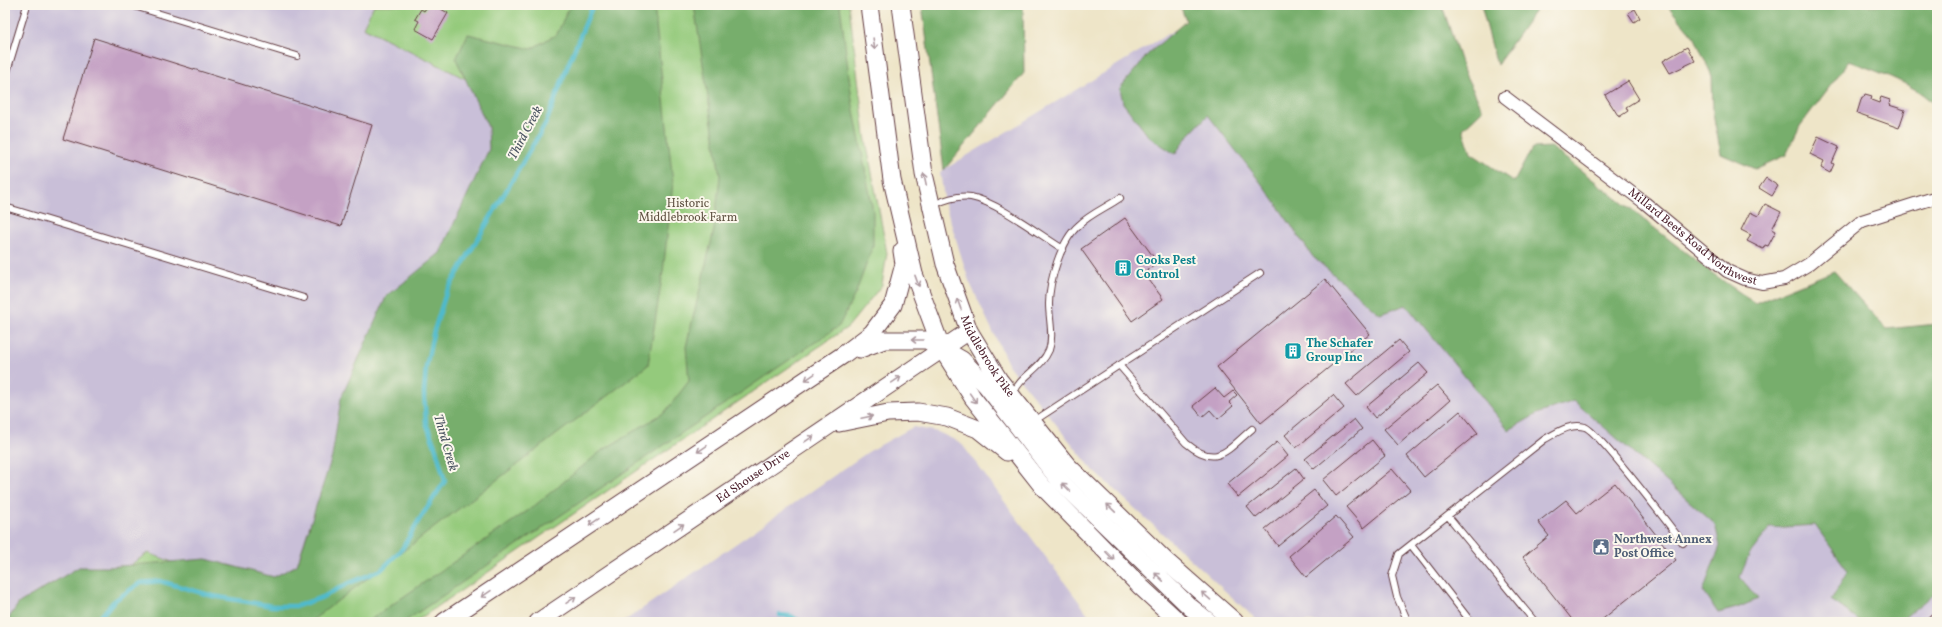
<svg xmlns="http://www.w3.org/2000/svg" width="1942" height="627" viewBox="0 0 1942 627" font-family="Vollkorn,serif">
<style>
.industrial{fill:#c9bfd8}
.green{fill:#94ca7c;stroke:#6f7454}
.forest{fill:#77ae6c;stroke:#60664c}
.lines{fill:none;stroke-linecap:round;stroke-linejoin:round}
.stream{stroke:#4fbacc;stroke-width:4.5}
.building{fill:#c4a1c4}
.lane-casing{stroke:#633d43;stroke-width:8}
.street-casing{stroke:#633d43;stroke-width:14}
.secondary-casing{stroke:#633d43;stroke-width:19}
.lane{stroke:#fff;stroke-width:6}
.street{stroke:#fff;stroke-width:12}
.secondary{stroke:#fff;stroke-width:17}
.oneway{stroke:#ae9aa0}
.labels{text-anchor:middle;dominant-baseline:central;stroke-width:4;stroke-linejoin:round;paint-order:stroke}
.park-label{font-size:12px;fill:#605243;stroke:#fbf7ec}
.street-label{font-size:12px;fill:#4a1f2b;stroke:#fbf7ec}
.culture-label{font-size:12px;font-weight:bold;fill:#0d838f;stroke:#fbf7ec;text-anchor:start}
.service-label{font-size:12px;font-weight:bold;fill:#4e5e75;stroke:#fbf7ec;text-anchor:start}
.water-label{font-size:13px;font-style:italic;fill:#4c5563;stroke:#fbf7ec}
</style>
<rect width="100%" height="100%" fill="#fbf7ec"/>
<filter id="ink" filterUnits="userSpaceOnUse"><feTurbulence type="fractalNoise" baseFrequency=".025" numOctaves="2"/><feDisplacementMap in="SourceGraphic" scale="8" xChannelSelector="R" yChannelSelector="G"/><feConvolveMatrix kernelMatrix="1 2 1 2 8 2 1 2 1" color-interpolation-filters="sRGB"/></filter>
<filter id="wash" filterUnits="userSpaceOnUse"><feTurbulence type="fractalNoise" baseFrequency=".012" numOctaves="4" result="noise"/><feDisplacementMap in="SourceGraphic" scale="16" xChannelSelector="R" yChannelSelector="G"/><feGaussianBlur stdDeviation="0.9" result="paint"/><feColorMatrix in="noise" values="0 0 0 0 0 0 0 0 0 0 0 0 0 0 0 0 0 1.4 0 .05"/><feComposite in="paint" operator="in"/></filter>
<g filter="url(#wash)">
<rect width="100%" height="100%" fill="#eee5c8"/>
<path class="industrial" d="M5,5H374L363,26L529,111L303,592L45,622H5Z
M1211,8L1937,444V622H1259L1093,470L1009,366L969,281L945,204L940,172Z
M913,427L938,432L961,443L1094,622H623L868,452Z"/>
<path class="green" d="M374,5H849L865,135L887,253L882,285L848,327L415,622H45L148,553L199,572L303,592L447,262L529,111L363,27Z"/>
<path class="forest" d="M570,5H654L673,183L663,272L648,365L310,622H6L19,603L79,567H107L206,559L274,577L297,565L332,457L341,398L386,297L440,253L489,149L488,127L456,59L468,34L531,49L557,34Z
M694,5H840L852,100L873,211V246L856,292L839,326L404,622H367L533,507L600,452L665,412L689,381L686,347L714,230L720,176Z
M922,5H1023L1024,73L944,170Z
M1180,5H1442L1464,72L1483,110L1463,129L1471,153L1514,182L1532,148L1551,147L1712,273L1755,303L1834,271L1886,329L1937,324V591L1899,622H1862L1831,600L1848,571L1815,525L1770,528L1749,555L1740,577L1758,599L1737,608L1718,613L1703,591L1720,546L1715,524L1574,401L1539,413L1509,430L1406,305L1380,314L1313,257L1268,192L1208,115L1187,137L1175,154L1149,137L1123,103L1120,88L1149,53L1186,21Z
M1481,5H1539L1497,65Z
M1667,5H1937V108C1919,85 1876,71 1849,61L1800,126L1786,155L1755,169L1721,154L1713,114L1712,76L1695,38Z"/>
<g class="lines">
<path class="stream" d="M780,615L791,616L801,622
M96,622L114,601L140,583L160,581L213,596L272,606H297L323,597L347,584L381,570L402,549L419,520L445,481L436,449L426,423L424,393L426,367L433,334L446,293L546,123L570,60L593,5"/>
</g>
<g id="blocks">
<path class="building" d="M428,5H434L448,13L433,39L415,29L419,21L415,19L421,9L424,11Z
M1635,9L1640,18L1634,22L1628,13Z
M94,38L372,125L341,226L63,139Z
M1687,47L1695,61L1670,73L1663,61Z
M1628,81L1639,99L1626,107L1628,111L1619,117L1605,95Z
M1865,94L1872,96L1871,100L1879,103L1881,97L1890,100L1889,105L1905,110L1899,128L1857,113L1862,97H1864Z
M1818,137L1839,147L1832,163L1834,164L1830,173L1821,168L1824,161L1810,154Z
M1766,178L1778,186L1772,196L1759,188Z
M1765,204L1781,212L1772,229L1776,231L1768,246L1765,245L1763,249L1747,241L1751,235L1741,230L1750,212L1758,216Z
M1125,218L1158,263L1144,273L1163,299L1132,321L1081,249Z
M1325,279L1370,334L1261,423L1217,367Z
M1399,340L1409,352L1357,396L1346,384Z
M1419,363L1428,373L1375,418L1366,407Z
M1437,385L1450,400L1398,445L1384,429Z
M1215,388L1224,398L1233,391L1237,395L1229,402L1233,406L1218,419L1210,410L1202,417L1193,406Z
M1333,395L1344,408L1296,448L1285,435Z
M1460,411L1478,433L1424,477L1407,456Z
M1354,419L1362,429L1314,469L1305,459Z
M1372,440L1385,456L1336,496L1323,480Z
M1277,442L1288,456L1238,497L1227,484Z
M1296,468L1304,479L1256,518L1247,507Z
M1392,469L1410,490L1364,528L1346,507Z
M1615,483L1676,560L1599,622H1574L1523,557L1549,536L1538,522L1566,500L1577,513Z
M1314,490L1327,506L1278,546L1265,529Z
M1336,516L1354,537L1306,577L1289,556Z"/>
</g>
</g>
<g filter="url(#ink)">
<use href="#blocks" fill-opacity="0" stroke="#633d43" stroke-width="1"/>
<g class="lines">
<g class="lane-casing">
<path id="lane" d="M131,5L297,56
M5,78L27,5
M933,205C944,200 958,195 971,197C997,202 1040,235 1063,249
M5,207L304,298
M1119,365L1186,443C1217,469 1227,450 1252,429
M1013,394C1020,376 1041,369 1049,350C1054,336 1049,319 1049,304C1049,281 1061,240 1079,225C1090,214 1107,207 1120,198
M1034,421L1260,273
M1448,516L1535,622
M1411,545L1471,622
M1408,622L1397,597L1392,576L1399,554L1545,439C1558,432 1570,423 1585,427C1599,432 1669,525 1683,543
M1928,622L1937,614"/>
</g>
<g class="street-casing">
<g id="street">
<path id="s1" d="M1505,97L1645,203L1727,271L1745,279L1762,283L1784,279L1809,264L1862,221L1937,197"/>
</g>
</g>
<g class="secondary-casing">
<g id="secondary">
<path d="M869,5L892,180L914,274L942,349L973,398L1043,487L1141,587L1179,622"/>
<path id="s2" d="M901,5L924,174L945,264L969,331L999,380L1067,465L1168,563L1235,622"/>
<path d="M860,349L884,340H927L962,360L986,385L1059,480L1189,606L1209,622"/>
<path d="M839,423L888,413L918,412L947,417L978,429L1007,452"/>
<path d="M444,622L843,355L872,333L893,305L904,264L902,251"/>
<path id="s3" d="M538,622L969,331"/>
</g>
</g>
<use href="#lane" class="lane"/>
<use href="#street" class="street"/>
<use href="#secondary" class="secondary"/>
</g>
<defs><path id="oneway-shaft" d="M-6 0H5M1.5-3L5.5 0L1.5 3" fill="none" stroke-width="1.6" stroke-linecap="round" stroke-linejoin="round"/></defs>
<g class="oneway">
<use href="#oneway-shaft" transform="translate(874 44) rotate(82)"/>
<use href="#oneway-shaft" transform="translate(925 179) rotate(-102)"/>
<use href="#oneway-shaft" transform="translate(917 281) rotate(70)"/>
<use href="#oneway-shaft" transform="translate(959 304) rotate(-110)"/>
<use href="#oneway-shaft" transform="translate(917 340) rotate(-180)"/>
<use href="#oneway-shaft" transform="translate(810 377) rotate(146)"/>
<use href="#oneway-shaft" transform="translate(896 380) rotate(-34)"/>
<use href="#oneway-shaft" transform="translate(973 398) rotate(55)"/>
<use href="#oneway-shaft" transform="translate(867 417) rotate(-12)"/>
<use href="#oneway-shaft" transform="translate(809 439) rotate(-34)"/>
<use href="#oneway-shaft" transform="translate(702 449) rotate(146)"/>
<use href="#oneway-shaft" transform="translate(1066 487) rotate(-136)"/>
<use href="#oneway-shaft" transform="translate(1111 508) rotate(-136)"/>
<use href="#oneway-shaft" transform="translate(594 522) rotate(146)"/>
<use href="#oneway-shaft" transform="translate(679 527) rotate(-34)"/>
<use href="#oneway-shaft" transform="translate(1110 556) rotate(46)"/>
<use href="#oneway-shaft" transform="translate(1159 577) rotate(-136)"/>
<use href="#oneway-shaft" transform="translate(486 594) rotate(146)"/>
<use href="#oneway-shaft" transform="translate(1206 596) rotate(-139)"/>
<use href="#oneway-shaft" transform="translate(571 600) rotate(-34)"/>
</g>
</g>
<defs>
<g id="building-square" transform="scale(0.9)"><rect x="-9" y="-9" width="18" height="18" rx="4" fill="#0f9aa8" stroke="#fbf7ec"/><path d="M-4-6H4V6H1V3H-1V6H-4ZM-2.5-4.3h1.7v1.8h-1.7ZM.8-4.3h1.7v1.8H.8ZM-2.5-1h1.7V.8h-1.7ZM.8-1h1.7V.8H.8Z" fill="#fff"/></g>
<g id="civic-square" transform="scale(0.9)"><rect x="-9" y="-9" width="18" height="18" rx="4" fill="#5c6f8a" stroke="#fbf7ec"/><path d="M-.6-6.5H3V-4.5H.6V-3L4-1V1h2V6H-6V1h2V-1L-.6-3ZM-1.2 2.5V6h2.4V2.5Z" fill="#fff"/></g>
</defs>
<g fill-rule="evenodd">
<use href="#building-square" x="1123" y="268"/>
<use href="#building-square" x="1293" y="351"/>
<use href="#civic-square" x="1601" y="547"/>
</g>
<g class="labels">
<g class="park-label">
<text x="688" y="204">Historic<tspan x="688" dy="14">Middlebrook Farm</tspan></text>
</g>
<g class="street-label">
<text stroke="none"><textPath href="#s1" startOffset="235">Millard Beets Road Northwest</textPath></text>
<text stroke="none"><textPath href="#s2" startOffset="365">Middlebrook Pike</textPath></text>
<text stroke="none"><textPath href="#s3" startOffset="260">Ed Shouse Drive</textPath></text>
</g>
<g class="culture-label">
<text x="1136" y="261">Cooks Pest<tspan x="1136" dy="14">Control</tspan></text>
<text x="1306" y="344">The Schafer<tspan x="1306" dy="14">Group Inc</tspan></text>
</g>
<g class="service-label">
<text x="1614" y="540">Northwest Annex<tspan x="1614" dy="14">Post Office</tspan></text>
</g>
<g class="water-label">
<text transform="translate(526 133) rotate(-62)">Third Creek</text>
<text transform="translate(445 443) rotate(74)">Third Creek</text>
</g>
</g>
<rect width="1942" height="627" fill="none" stroke="#fbf7ec" stroke-width="20"/>
</svg>
